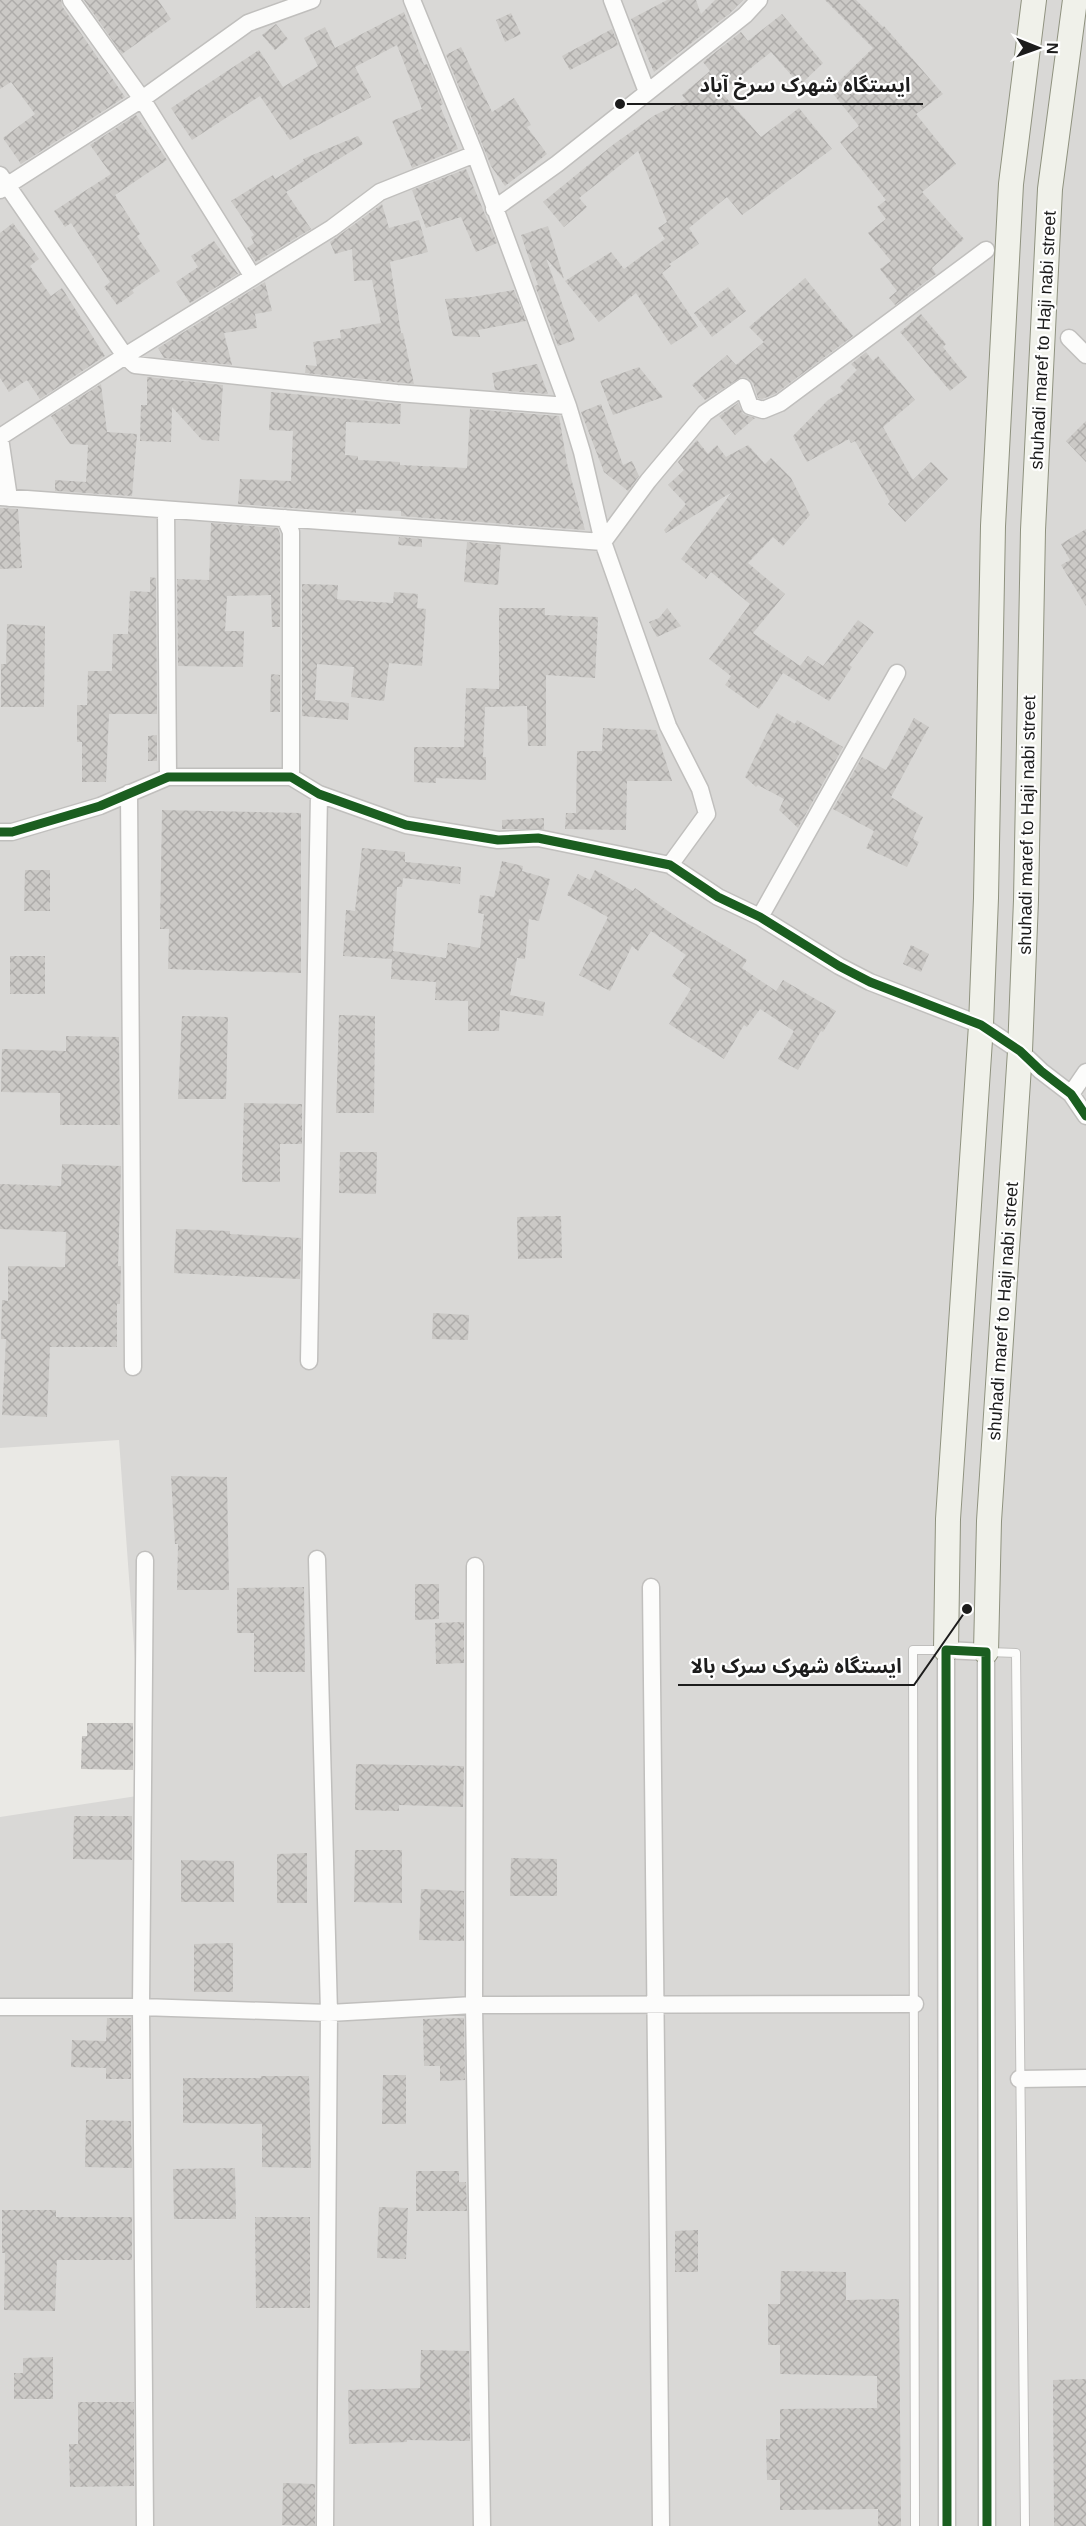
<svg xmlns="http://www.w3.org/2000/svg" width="1086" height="2526" viewBox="0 0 1086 2526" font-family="Helvetica,'Noto Sans Arabic',sans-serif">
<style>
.residential{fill:#d9d8d6}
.building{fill:url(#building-cross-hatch)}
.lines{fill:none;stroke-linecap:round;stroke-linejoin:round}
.lane-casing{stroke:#c0bfbd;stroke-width:10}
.street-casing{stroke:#c0bfbd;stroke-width:19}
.secondary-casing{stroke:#8f927f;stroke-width:26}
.lane{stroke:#fcfcfb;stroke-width:8}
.street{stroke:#fcfcfb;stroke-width:16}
.secondary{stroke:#f0f1ea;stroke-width:24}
.cycleway-casing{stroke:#fff;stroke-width:13}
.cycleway{stroke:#1b5e20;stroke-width:9}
.labels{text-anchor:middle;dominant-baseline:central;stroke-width:4.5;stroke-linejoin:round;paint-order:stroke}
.street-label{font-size:18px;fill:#1c1c1c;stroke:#fff}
.leader{fill:none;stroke:#1c1c1c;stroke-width:2}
.callout-dot{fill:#1c1c1c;stroke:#fff;stroke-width:2}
.callout-label{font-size:20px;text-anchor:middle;font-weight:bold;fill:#1c1c1c;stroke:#fff;stroke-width:4.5;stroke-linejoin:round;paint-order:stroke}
</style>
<defs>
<pattern id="building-cross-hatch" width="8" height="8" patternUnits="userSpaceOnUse" patternTransform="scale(1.5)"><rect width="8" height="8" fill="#cbc9c6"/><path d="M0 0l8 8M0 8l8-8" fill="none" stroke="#aeacaa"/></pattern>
</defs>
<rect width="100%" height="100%" fill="#eae9e5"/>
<path class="residential" d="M0,0H1086V2526H0V1817L137,1796L135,1660L119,1440L0,1448Z"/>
<path class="building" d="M0,0H61L62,6L125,97L21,164L3,138L35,114L11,82L0,89Z
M84,0H158L171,19L122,54Z
M667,0H696L701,14L715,0H743L729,14L654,72L631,19Z
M825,0H856L883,27L884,26L943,94L916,114L956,164L922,192L964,239L932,268L936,274L895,305L889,298L897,291L880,269L891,261L868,233L886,219L877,207L886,200L840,142L859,126L830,90L873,48Z
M404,12L424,65L427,64L443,104L440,106L458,149L412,168L392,121L422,109L397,45L355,67L371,97L290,140L260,96L192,140L171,108L259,50L283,87L318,66L304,38L325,27L335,48Z
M511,13L521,34L505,42L496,20Z
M782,14L823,63L800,85L771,52L721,92L761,137L799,108L832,149L742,215L727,197L689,228L699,244L669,264L671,266L662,273L698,327L671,345L636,293L599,322L565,281L611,252L624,269L665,239L658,228L667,222L638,151L579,198L587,207L564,227L543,202L614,144L655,115L686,100L682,95L710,71L703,62L741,32L748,41Z
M276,24L288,39L275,50L262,35Z
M612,29L618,45L570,70L562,56Z
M461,47L492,112L514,98L531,125L527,127L547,154L505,186L491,166L446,55Z
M136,115L167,160L115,195L140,234L137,236L160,271L132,290L134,293L117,305L104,287L110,282L71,223L65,227L54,211L111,174L90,145Z
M358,136L363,144L286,192L311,229L256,262L247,248L254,243L251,237L254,235L231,201L273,175L275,179L304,161L303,159Z
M466,169L497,243L476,252L461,217L426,228L412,190Z
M382,204L389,228L419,220L428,252L390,262L401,333H403L414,384L305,373L306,365L317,366L313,342L341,338L340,330L381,323L372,280L354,281L352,249L335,254L330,242Z
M13,223L39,259L30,266L51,296L62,288L105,356L40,399L27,380L9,392L0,378V233Z
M548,226L564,279L546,258L575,340L558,346L535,286L538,285L521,235Z
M214,241L238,274L190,303L176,282L198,267L191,256Z
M805,278L853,336L775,394L762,399L758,398L753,383L748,378L742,377L705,400L692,385L727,355L736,365L764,342L749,327Z
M265,282L272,311L255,314L257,328L224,333L232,365L164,358L158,348Z
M728,287L746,311L712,337L694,313Z
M514,290L526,321L478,330L480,337L453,336L445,299L472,297Z
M921,314L946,344L943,347L967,377L950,391L900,332Z
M866,352L873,361L878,356L915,400L883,427L913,480L931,462L948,479L905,522L888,504L890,502L855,441L851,443L849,439L807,462L793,436L828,400L843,391L840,387L857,370L851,364Z
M537,364L548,394L495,390L492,373Z
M639,367L663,397L613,415L600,381Z
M147,377L223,385L219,441L202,440L172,407L171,442L140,441L141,405H147Z
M101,384L107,432L137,434L132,496L55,491V480L86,482L88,445L70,444L51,416Z
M271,392L401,404L400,424L346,422L345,455L358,456V460L400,462V465L467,468L470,409L559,416L567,463L585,530L401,516V511L356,509V513L348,512L238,504L240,479L291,481L293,431L269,430Z
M738,403L743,414L755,418L735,435L719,416Z
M601,404L623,465L632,461L639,476L628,491L604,472L581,412Z
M1086,421V462L1066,441Z
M697,440L708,454L717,445L726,457L748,445L765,464L771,458L791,478L810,515L783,546L773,537L748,563L785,594L753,633L800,666L808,656L823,666L858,620L874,632L849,665L852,667L829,701L783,673L759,709L725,685L731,676L709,659L750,604L711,572L706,579L681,559L732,492L666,533L664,530L686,504L668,485L684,470L678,462Z
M0,508L18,509L22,568L0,569Z
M211,523L278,528L280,534V627H272L271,595L227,596L225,631H244L243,667L178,666L177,579L209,580Z
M1086,529V606L1061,565L1070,560L1061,544Z
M399,537L422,539V547L398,545Z
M467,542L501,545L498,585L464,582Z
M150,577L156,578L157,714H109L106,782H82V742H77V705H87L88,671H112L113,634H128L130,591L150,592Z
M302,584L338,585L337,599L342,600L393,603L394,592L418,594L417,608L426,609L422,666L389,663L384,701L351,697L354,667L317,664L315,700L349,703L348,720L302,716Z
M499,608H545V615L598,617L595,678L546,675V746H528L527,706L485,707L483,757H486V780L436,778V783L414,782V747H464L466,688L499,689Z
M667,608L681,626L657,637L649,622L659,618Z
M7,624L45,626L44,707H1V664H6Z
M271,674L280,675V712H270Z
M777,713L795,724L797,720L802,723L843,747L798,828L779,810L784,799L758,785L756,787L745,777Z
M914,718L929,727L891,797L923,817L913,839L919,842L907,867L866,848L874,831L833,809L862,757L886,770Z
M603,728L656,730L672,781H627L626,830L565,829L566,813H576L577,751H602Z
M157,735V761H148V736Z
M162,810L301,813V973L168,969L169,929H160Z
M544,818V829H502V820Z
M362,848L405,852V862L461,867L460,884L403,878L402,887H397L393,951L446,958L448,943L480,948L484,914L478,913L480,895L494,897L502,861L523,866L522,871L550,879L539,921L529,919L525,959L517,958L510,995L545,1002L543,1016L500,1010L499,1031H468V1001L435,1000L436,982L391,979L392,959L343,956L346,910L355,911Z
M25,870H50V911H24Z
M595,870L633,891L635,888L678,918L727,947L747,960L742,968L776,991L783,980L836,1011L823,1032L821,1031L798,1070L778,1059L794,1031L760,1009L747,1027L744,1025L724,1059L669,1024L691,989L672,976L686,955L651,931L638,951L632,946L610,991L579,975L608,917L567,895L578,874L590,880Z
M911,945L929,954L921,972L903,964Z
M10,956H45V994H10Z
M339,1015L375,1016L374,1113H336Z
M182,1016L228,1017L226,1099H178Z
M66,1036L119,1037L120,1125H60V1093L1,1092L2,1049L66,1051Z
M244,1103L302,1104V1144H280V1182H242Z
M340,1152H377L376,1194L339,1193Z
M62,1164L121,1166L118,1266H121L120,1304H117V1347H50L47,1417L2,1415L6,1339H1L2,1300L8,1301V1266L65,1267L66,1232L0,1229V1184L61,1186Z
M561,1216L562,1258L518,1259L517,1217Z
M176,1229L230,1231V1234L301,1238L300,1279L174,1273Z
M433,1313L469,1315L468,1340L432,1339Z
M171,1476L227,1477L229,1590H177L178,1544H175Z
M415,1584H439V1619L415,1620Z
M304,1587L305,1672H254V1633H237V1588Z
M464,1622V1663L436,1664L435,1623Z
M87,1723H133V1770L81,1769L82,1736H87Z
M356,1764L464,1766L463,1807L399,1805V1811L355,1810Z
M74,1816H132V1860L73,1859Z
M355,1850H402V1903L354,1902Z
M307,1853V1903H277V1854Z
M511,1858L557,1859V1896H510Z
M181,1860L234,1861V1902H181Z
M421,1889L464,1891V1941L419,1940Z
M233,1943V1992H194V1944Z
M107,2018H131V2079H106V2068L71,2067L72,2040L106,2041Z
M464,2018L465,2080L440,2081V2066H424L423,2019Z
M383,2075H406V2124H382Z
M261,2076H309L311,2168L262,2167V2124L183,2123V2078H261Z
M86,2120L131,2121L132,2168L85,2167Z
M235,2168L236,2219H174L173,2169Z
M416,2171H459V2182H466L467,2211H416Z
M379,2207L408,2208L406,2259L377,2258Z
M2,2210H56V2217H132V2260H57L55,2311L4,2310L5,2253H2Z
M255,2217H310V2308H256Z
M698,2230V2272H675V2231Z
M781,2271L846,2272V2300L899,2299L901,2526H878V2509L780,2510V2480H767L766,2439H780V2409L877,2408V2376L780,2374V2345H768V2304H780Z
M421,2350L469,2351L470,2441L407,2440V2442L349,2444L348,2390L420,2388Z
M53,2357V2399H14V2373H23V2358Z
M1086,2379V2526H1054L1053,2380Z
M78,2402H134V2486L70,2487L69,2444H78Z
M283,2483L315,2484V2526L282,2525Z"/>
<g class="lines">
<g class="lane-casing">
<path id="lane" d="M989,1652L1016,1653L1025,2526
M915,2526L913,1650H943"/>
</g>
<g class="street-casing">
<path id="street" d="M71,0L142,99L253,277
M412,0L475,154L568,406L582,452L603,542L668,726L700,789L707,814L670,865
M612,0L647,92
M0,175L125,356L135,365L397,393L568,406
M0,190L142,99L248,23L312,0
M494,209L557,164L745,15L759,0
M1069,338L1086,355
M0,437L125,356L332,228L380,192L475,154
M0,438L9,498
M0,497L603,542L648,481L705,413L743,387L750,406L763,410L780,403L986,250
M166,510L168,777
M285,518L291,532V777
M129,793L133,1367
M0,832H12L100,806L168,777H291L319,794L406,825L498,840L538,838L670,865L718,897L760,917L839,966L870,982L981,1025L1020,1051L1041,1071L1071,1094L1086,1116
M760,917L897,673
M1071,1094L1086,1072
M309,1361L319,794
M317,1559L329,2013L325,2526
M475,1566L474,2005L482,2526
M651,1587L661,2526
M0,2007H141L329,2013L474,2005L915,2004
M1019,2079L1086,2078
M145,2526L141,2007L145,1560
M947,2526L946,1650L986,1652L987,2526"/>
</g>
<g class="secondary-casing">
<path id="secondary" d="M946,1650L948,1519L981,1025L986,898L993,526L1011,184L1034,0
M986,1652L989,1521L1020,1051L1026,900L1033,530L1050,189L1075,0"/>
</g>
<use href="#lane" class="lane"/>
<use href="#street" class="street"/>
<use href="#secondary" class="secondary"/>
<g class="cycleway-casing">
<path id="cycleway" d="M0,832H12L100,806L168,777H291L319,794L406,825L498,840L538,838L670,865L718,897L760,917L839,966L870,982L981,1025L1020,1051L1041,1071L1071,1094L1086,1116
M947,2526L946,1650L986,1652L987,2526"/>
</g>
<use href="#cycleway" class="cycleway"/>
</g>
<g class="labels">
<g class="street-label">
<text transform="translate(1043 340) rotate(-87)">shuhadi maref to Haji nabi street</text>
<text transform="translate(1027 825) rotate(-89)">shuhadi maref to Haji nabi street</text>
<text transform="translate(1003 1311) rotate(-86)">shuhadi maref to Haji nabi street</text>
</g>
</g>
<path class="leader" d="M620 104L688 104H923M967 1609L914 1685H678"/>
<g class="callout-dot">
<circle cx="620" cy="104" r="6"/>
<circle cx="967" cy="1609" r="6"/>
</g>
<g class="callout-label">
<text x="805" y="92">ایستگاه شهرک سرخ آباد</text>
<text x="796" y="1673">ایستگاه شهرک سرک بالا</text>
</g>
<g transform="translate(1038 48) rotate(91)" stroke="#ffffff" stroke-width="4.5" paint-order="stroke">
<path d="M0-4.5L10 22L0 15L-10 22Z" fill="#1c1c1c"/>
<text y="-9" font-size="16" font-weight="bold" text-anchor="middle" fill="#1c1c1c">N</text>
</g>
</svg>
